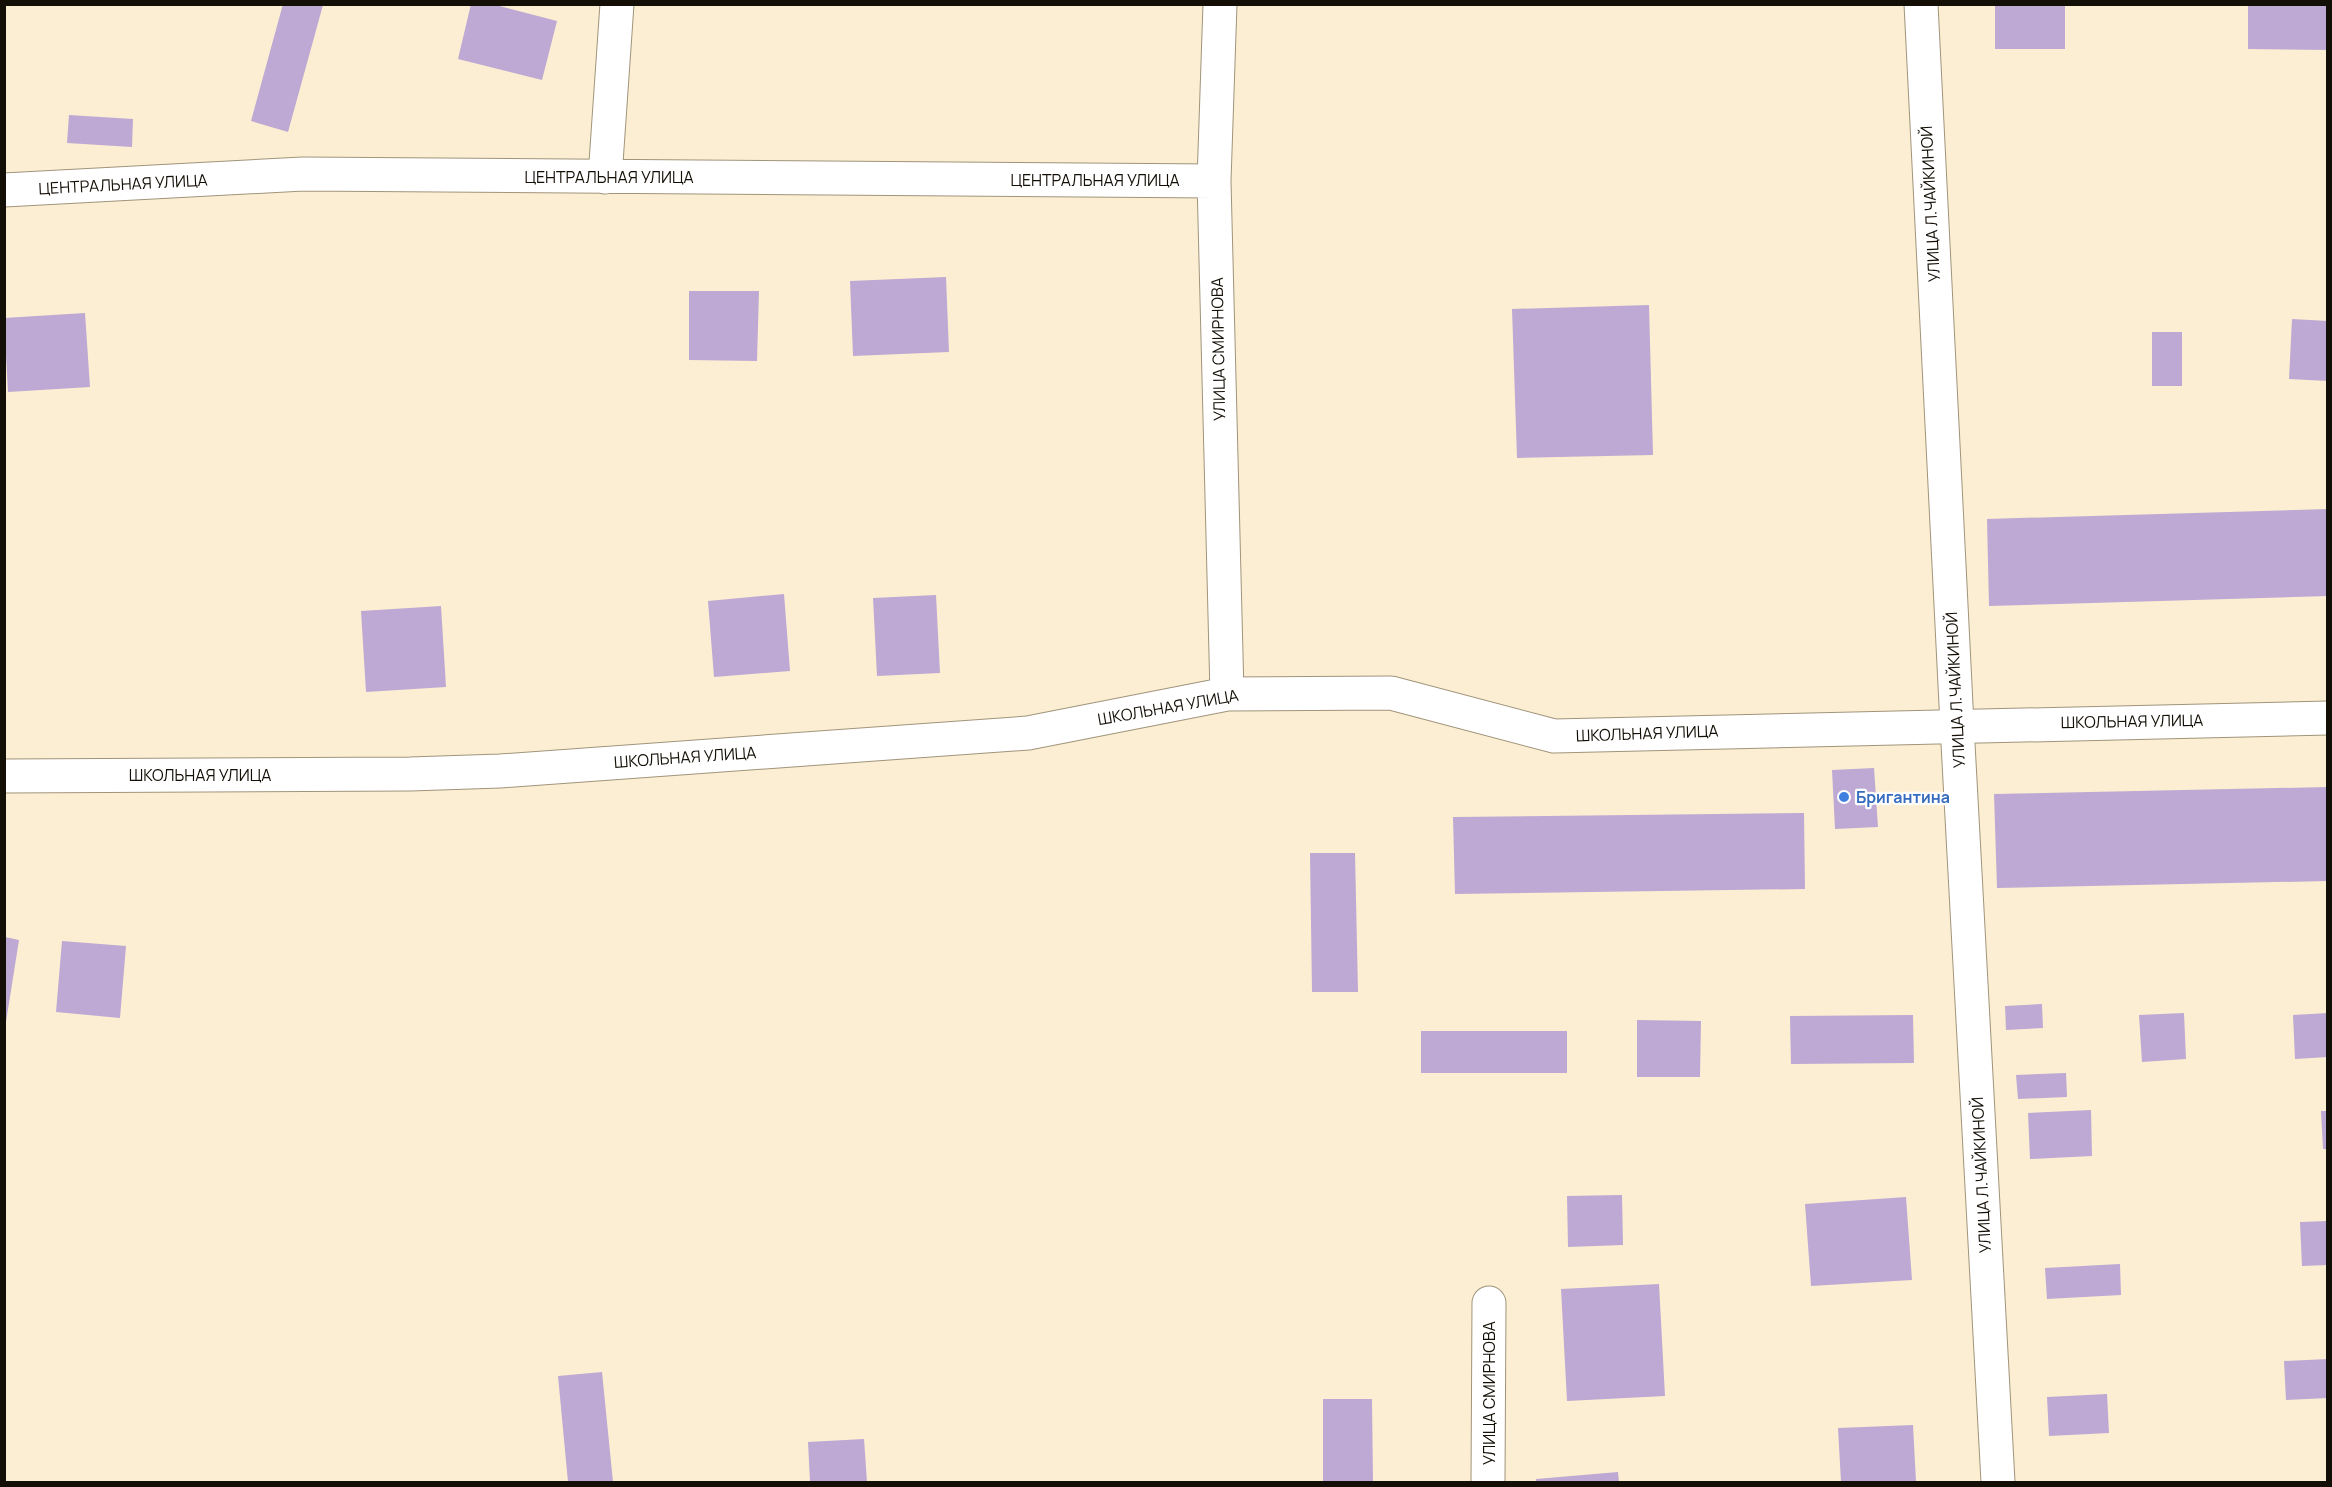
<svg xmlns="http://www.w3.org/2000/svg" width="2332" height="1487" viewBox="0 0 2332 1487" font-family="Manrope,sans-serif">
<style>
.building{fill:#bda9d3}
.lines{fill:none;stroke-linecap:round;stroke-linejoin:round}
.street-casing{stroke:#a0947b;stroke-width:35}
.street{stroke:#fff;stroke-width:33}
.shop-dot{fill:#3f7fe0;stroke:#fff;stroke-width:2}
.labels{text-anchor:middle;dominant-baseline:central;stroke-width:4.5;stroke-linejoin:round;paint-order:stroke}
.street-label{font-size:16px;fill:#140f06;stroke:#fff}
.shop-label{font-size:16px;font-weight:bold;fill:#366cbe;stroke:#fff;text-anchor:start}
</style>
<rect width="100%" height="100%" fill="#fceed3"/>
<path class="building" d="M283,4L323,5L288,132L251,121Z
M471,4H492L557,21L542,80L458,59Z
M1995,4H2065V49H1995Z
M2248,5H2328V50L2248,49Z
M69,115L133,119L132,147L67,143Z
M946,277L949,352L853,356L850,281Z
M689,291H759L757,361L689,360Z
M1649,305L1653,455L1517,458L1512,309Z
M85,313L90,387L8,392L4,318Z
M2292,319L2328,321V381L2289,379Z
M2152,332H2182V386H2152Z
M2328,509V596L1989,606L1987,519Z
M784,594L790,671L714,677L708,601Z
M936,595L940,673L877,676L873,598Z
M441,606L446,687L366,692L361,611Z
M1874,768L1878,827L1835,829L1832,770Z
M2328,787V881L1997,888L1994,794Z
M1804,813L1805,889L1455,894L1453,817Z
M1310,853H1355L1358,992H1312Z
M5,937L19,940L6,1022H5Z
M62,941L126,946L120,1018L56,1012Z
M2042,1004L2043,1028L2006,1030L2005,1006Z
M2184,1013L2186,1059L2142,1062L2139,1015Z
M2328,1013V1057L2295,1059L2293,1015Z
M1913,1015L1914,1063L1791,1064L1790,1016Z
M1637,1020L1701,1021L1700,1077H1637Z
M1421,1031H1567V1073H1421Z
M2066,1073L2067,1097L2018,1099L2016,1075Z
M2091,1110L2092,1156L2030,1159L2028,1113Z
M2321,1111H2328V1149H2323Z
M1622,1195L1623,1245L1568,1247L1567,1196Z
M1906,1197L1912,1280L1811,1286L1805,1204Z
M2328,1221V1265L2302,1266L2300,1222Z
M2120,1264L2121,1295L2047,1299L2045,1268Z
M1659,1284L1665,1396L1567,1401L1561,1289Z
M2328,1359V1398L2286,1400L2284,1361Z
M602,1372L613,1482H568L558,1376Z
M2107,1394L2109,1433L2049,1436L2047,1397Z
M1323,1399H1372L1373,1482H1323Z
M1913,1425L1916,1482H1841L1838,1428Z
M864,1439L867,1482H810L808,1442Z
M1618,1472L1619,1482H1536V1479Z"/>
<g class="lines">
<g class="street-casing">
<path id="street" d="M1220,4L1214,181L1227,694
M1921,4L1957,725L1998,1482
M605,177L617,4
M4,190L303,174L1214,181
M4,776L410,774L500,771L1028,733L1227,694L1391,693L1554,736L2328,718
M1488,1482L1489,1303"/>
</g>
<use href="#street" class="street"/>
</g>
<circle class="shop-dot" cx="1844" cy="797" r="6"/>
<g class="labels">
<g class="street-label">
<text x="609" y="177">ЦЕНТРАЛЬНАЯ УЛИЦА</text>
<text x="1095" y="180">ЦЕНТРАЛЬНАЯ УЛИЦА</text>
<text transform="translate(123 184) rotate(-3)">ЦЕНТРАЛЬНАЯ УЛИЦА</text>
<text transform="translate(1930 204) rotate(-93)">УЛИЦА Л.ЧАЙКИНОЙ</text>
<text transform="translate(1218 349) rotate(-91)">УЛИЦА СМИРНОВА</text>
<text transform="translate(1955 690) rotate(-93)">УЛИЦА Л.ЧАЙКИНОЙ</text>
<text transform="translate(1168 707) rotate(-10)">ШКОЛЬНАЯ УЛИЦА</text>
<text transform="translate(2132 721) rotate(-1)">ШКОЛЬНАЯ УЛИЦА</text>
<text transform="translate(1647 733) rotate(-2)">ШКОЛЬНАЯ УЛИЦА</text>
<text transform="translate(685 757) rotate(-4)">ШКОЛЬНАЯ УЛИЦА</text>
<text x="200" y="775">ШКОЛЬНАЯ УЛИЦА</text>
<text transform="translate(1981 1175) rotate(-93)">УЛИЦА Л.ЧАЙКИНОЙ</text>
<text transform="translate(1489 1393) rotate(-90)">УЛИЦА СМИРНОВА</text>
</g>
<g class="shop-label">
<text x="1856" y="797">Бригантина</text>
</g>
</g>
<rect width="2332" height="1487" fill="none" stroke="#140f06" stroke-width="12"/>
</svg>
